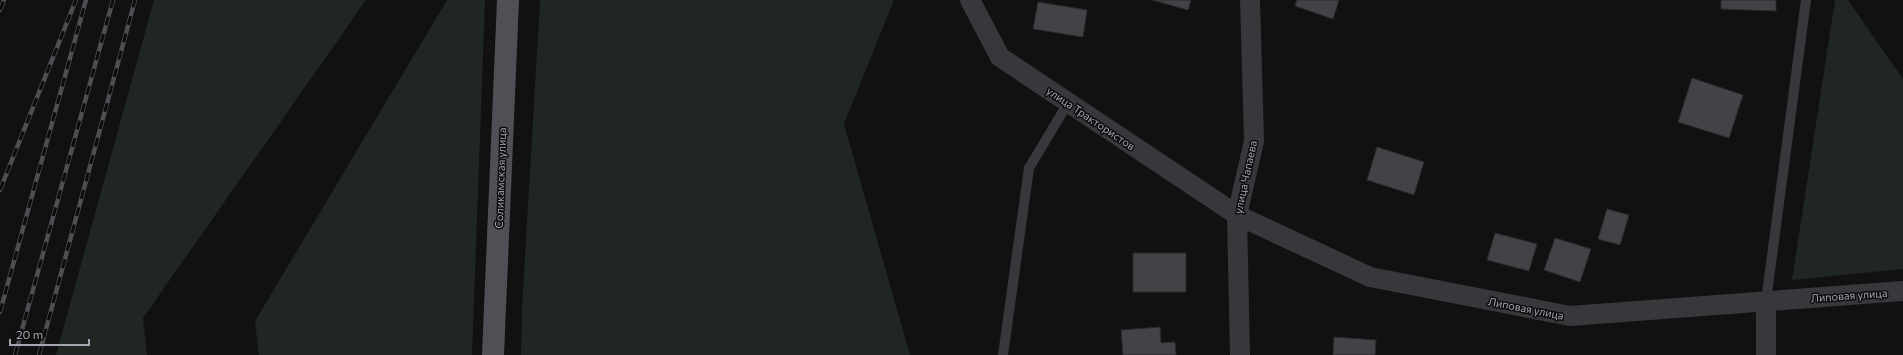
<svg xmlns="http://www.w3.org/2000/svg" width="1903" height="355" viewBox="0 0 1903 355" font-family="Commissioner,sans-serif">
<style>
.green{fill:#202621}
.building{fill:#434347;stroke:#2b2b2e}
.lines{fill:none;stroke-linecap:round;stroke-linejoin:round}
.lane{stroke:#37383b;stroke-width:10}
.street{stroke:#37383b;stroke-width:20}
.primary{stroke:#4f5055;stroke-width:22}
.rail-casing{stroke:#4e4e53;stroke-width:4.5}
.rail{stroke:#0c0c0d;stroke-width:3;stroke-dasharray:9;stroke-linecap:butt}
.labels{text-anchor:middle;dominant-baseline:central;stroke-width:3;stroke-linejoin:round;paint-order:stroke}
.street-label{font-size:11px;fill:#a4a7b1;stroke:#0c0c0d}
</style>
<rect width="100%" height="100%" fill="#111112"/>
<path class="green" d="M154,0H366L143,318L147,355H56Z
M447,0H485L472,355H259L255,321Z
M540,0H894L844,124L910,355H521L522,307Z
M1835,0H1848L1903,79V269L1792,280Z"/>
<path class="building" d="M1152,0H1191L1188,10Z
M1297,0H1339L1333,19L1295,6Z
M1721,0H1776V11L1721,9Z
M1038,2L1087,10L1083,37L1033,29Z
M1692,78L1743,95L1729,138L1678,122Z
M1377,147L1424,162L1414,195L1367,180Z
M1607,209L1629,215L1620,245L1598,239Z
M1495,233L1537,244L1529,271L1487,260Z
M1555,238L1591,249L1580,282L1544,270Z
M1133,253H1186V292H1133Z
M1160,327L1161,343L1175,342L1176,355H1123L1121,330Z
M1334,337L1376,340L1375,355H1333Z"/>
<g class="lines">
<path class="lane" d="M1766,301L1806,0
M1003,355L1029,168L1068,103"/>
<path class="street" d="M970,0L1000,57L1237,215L1370,277L1570,316L1903,291
M1766,301V355
M1240,355L1237,215L1254,141L1250,0"/>
<path class="primary" d="M493,355L508,0"/>
<g class="rail-casing">
<path id="rail" d="M0,10L4,0
M0,190L76,0
M0,312L86,0
M15,355L113,0
M39,355L135,0"/>
</g>
<use href="#rail" class="rail"/>
</g>
<g class="labels">
<g class="street-label">
<text transform="translate(1091 118) rotate(34)">улица Трактористов</text>
<text transform="translate(1245 177) rotate(-78)">улица Чапаева</text>
<text transform="translate(500 178) rotate(-88)">Соликамская улица</text>
<text transform="translate(1849 295) rotate(-4)">Липовая улица</text>
<text transform="translate(1526 308) rotate(11)">Липовая улица</text>
</g>
</g>
<path d="M10 339v6h79v-6" fill="none" stroke="#a4a7b1" stroke-width="2"/>
<text x="16" y="339" font-size="12" fill="#a4a7b1" stroke="#0c0c0d" stroke-width="3" paint-order="stroke">20 m</text>
</svg>
